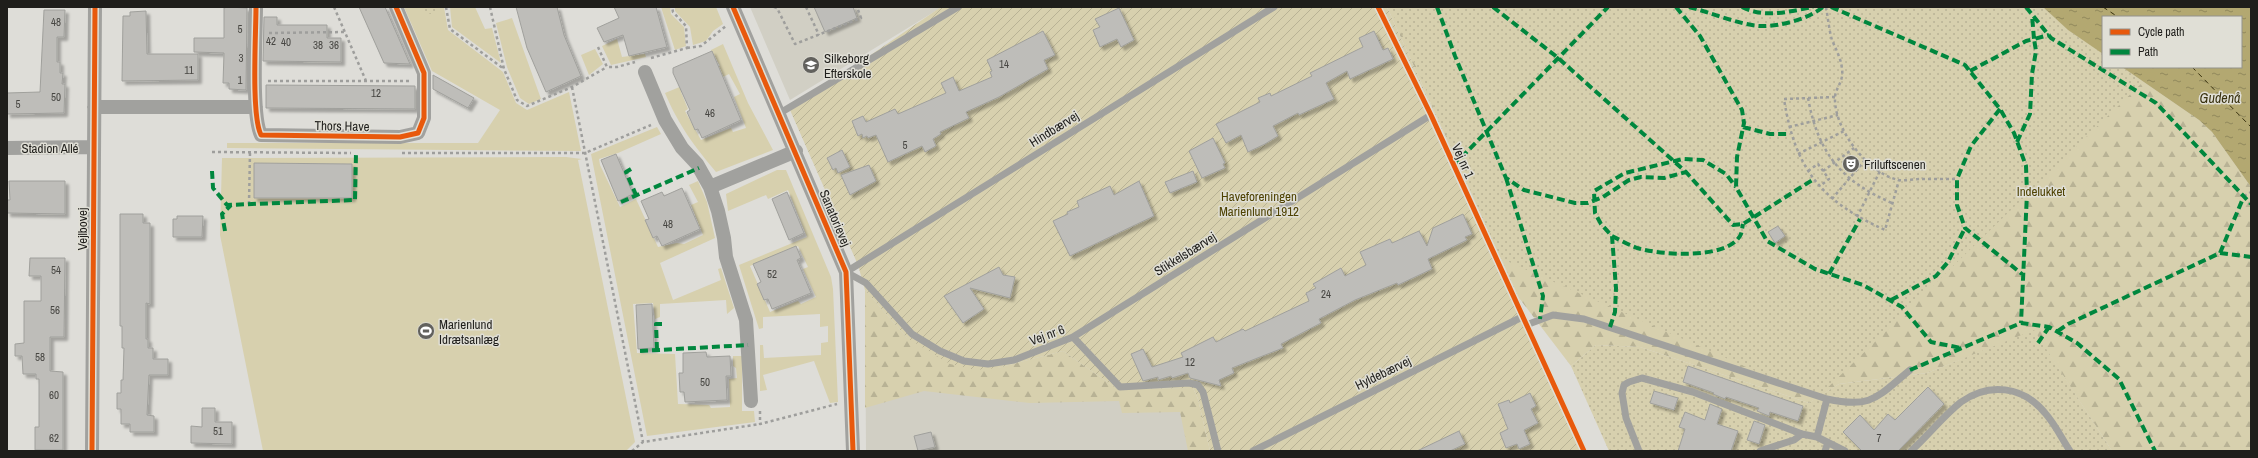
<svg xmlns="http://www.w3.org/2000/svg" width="2258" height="458" viewBox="0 0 2258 458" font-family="'Archivo Narrow',sans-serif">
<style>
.built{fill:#d1cfc4}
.grass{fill:#d7d0ae;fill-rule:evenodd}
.forest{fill:url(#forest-firs)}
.park{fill:url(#park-dots)}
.garden{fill:url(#garden-furrows)}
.water{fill:url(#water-ripples)}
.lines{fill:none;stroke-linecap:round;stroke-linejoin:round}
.ferry{stroke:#38310e;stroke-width:1;stroke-dasharray:5 4;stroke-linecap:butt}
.building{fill:#bebdb9;stroke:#a0a09c;filter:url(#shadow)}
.path{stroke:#9e9e9c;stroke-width:2.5;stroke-dasharray:3 3;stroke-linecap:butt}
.service{stroke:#a1a19e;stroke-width:7}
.minor{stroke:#a1a19e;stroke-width:14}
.quiet{stroke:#00873e;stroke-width:4;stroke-dasharray:8 4;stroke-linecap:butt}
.cycleway-casing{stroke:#e0dfd6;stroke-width:8}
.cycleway{stroke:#e8590c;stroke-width:5}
.labels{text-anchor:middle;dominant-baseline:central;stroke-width:3;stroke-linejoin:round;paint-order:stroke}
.number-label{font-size:11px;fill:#474642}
.poi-label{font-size:13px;fill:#1f1e1b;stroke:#e0dfd6;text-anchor:start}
.street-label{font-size:13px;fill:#1f1e1b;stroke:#e0dfd6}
.park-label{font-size:13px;fill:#4e4202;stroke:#e0dfd6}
.water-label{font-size:14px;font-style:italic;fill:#38310e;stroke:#e0dfd6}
</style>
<defs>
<pattern id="forest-firs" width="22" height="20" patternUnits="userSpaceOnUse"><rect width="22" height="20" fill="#d7d0ae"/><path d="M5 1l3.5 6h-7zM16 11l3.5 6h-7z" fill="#b8b295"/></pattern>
<pattern id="park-dots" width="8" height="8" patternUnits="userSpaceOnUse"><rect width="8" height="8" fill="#d7d0ae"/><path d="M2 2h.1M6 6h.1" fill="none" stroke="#b8b295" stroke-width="1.8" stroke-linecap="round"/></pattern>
<pattern id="garden-furrows" width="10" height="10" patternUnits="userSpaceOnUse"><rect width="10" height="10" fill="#d7d0ae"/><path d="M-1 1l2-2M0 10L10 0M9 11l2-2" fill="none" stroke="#b8b295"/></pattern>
<pattern id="water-ripples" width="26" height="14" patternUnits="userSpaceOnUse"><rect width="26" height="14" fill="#b3a871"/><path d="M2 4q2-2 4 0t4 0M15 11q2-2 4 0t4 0" fill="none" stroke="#91885c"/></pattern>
<filter id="shadow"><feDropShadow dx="3.5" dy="3.5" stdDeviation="1" flood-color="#0004"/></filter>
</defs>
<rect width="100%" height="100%" fill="#deddd8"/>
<path class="built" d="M750,7H942L790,100Z
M865,290L907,338L998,368L1063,351L1117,389L1190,388L1210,451H866Z"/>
<path class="grass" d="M404,7H444L448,30L503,72L516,103L527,110L569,92L581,151L227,148V143H478L500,110L432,71Z
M450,7H475L485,29L492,28L501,63L452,27Z
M661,7H670L671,14L684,27L686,46L675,50Z
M675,7H716L723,24L713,31L706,41L693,45L690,27L675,11Z
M512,18L541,99L529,104L520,98L507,67L496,23Z
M617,39L622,57L645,54L646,57L611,65L602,46Z
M723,44L748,103L773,150L716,172C693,144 679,126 665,93L682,86L697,85L681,92L688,109L685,111L701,140L731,128L733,132L746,128L734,97L740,94L729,74L707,85L700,76L720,66L711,50Z
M595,49L603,64L589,75L581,55Z
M657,127L661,134L618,153L599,159L600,165L620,207L636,199L658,247L677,243L684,244L703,235L691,205L698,202L689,185L698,181L707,202L715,238L660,263L673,300L721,280L718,269L721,268L734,308L727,314L726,300L660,304V317L655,319L653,303L633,304L637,353L675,354L678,404L709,405L711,408L730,407L729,379L737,378L736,368L733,366V356H742V411H754L755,422L647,436L591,154Z
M566,157L582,159L578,160L635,442L626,451H263L220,235L222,158Z
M777,170H786L831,277L833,289L838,402L830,403L814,361L763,375L767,390L760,391V345H763L764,358L821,355V343L828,342V326L820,327V314L763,317V328L759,329L739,265L807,237L788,190L768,199L766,195L728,211L726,194ZM798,246L808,267L803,269L816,297L801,304L798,301L770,312L750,266Z"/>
<path class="forest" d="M1387,7H2043L2068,30L2103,54V67H2122L2199,120L2212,132L2251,187V451H2112L2034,331L1927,373L1839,384L1809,403L1640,347L1596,345L1571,366L1519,298Z
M865,290L907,338L998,368L1063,351L1117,389L1193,388L1198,399L1210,451H1188L1180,412L1122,413L1119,401L1030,403L924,391L865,408Z"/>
<path class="park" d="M419,7H440L438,12L430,14Z
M1390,7H2043L2068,30L2103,54V67H2122L2143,82L1818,397L1839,384L1927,373L2034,330L2112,451H1609L1571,366L1596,345L1640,347L1809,403L1816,398L1500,258Z"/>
<path class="garden" d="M941,7H1387L1519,298L1581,451H1210L1198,399L1193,388L1117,389L1063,351L998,368L975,370L950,364L907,338L865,290L858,265L790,110Z"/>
<path class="water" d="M2043,7H2251V187L2212,132L2199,120L2122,67H2241V17H2103V54L2068,30Z"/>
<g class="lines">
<path class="ferry" d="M2103,7L2118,17
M2192,67L2251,127"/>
</g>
<path class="building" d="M228,7L247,8L246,90L229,89V83H223L224,53L194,52V38H224V8Z
M359,7H385L410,64L384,63Z
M516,7H557L564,35L581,76L546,92L527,48Z
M614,7H656L667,47L629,56L623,35L604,42L597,28L619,18Z
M814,7H853L857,18L825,32Z
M1119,8L1134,40L1121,47L1117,39L1100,47L1093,30L1100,27L1095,19Z
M44,10H65L64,37H57V62H60V73H63L62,84H65L64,113L7,114V93L40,92Z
M146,11L147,54H198V80L122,81L123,16H130V12Z
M264,17H277V25H327V38H341V62L263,61Z
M1043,31L1055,55L1044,60L1048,69L999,97L966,112L969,118L940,132L941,134L933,139L936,146L925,152L922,146L888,162L876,135L868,138L867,136L863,138L862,134L858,136L852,121L863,116L866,122L895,109L898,114L946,93L941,83L953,77L959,91L992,77L990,72L992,71L987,60Z
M1374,31L1383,50L1388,48L1393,59L1350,79L1347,71L1326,83L1334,99L1299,115L1298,113L1273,126L1278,136L1265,144L1248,152L1241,135L1226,143L1216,124L1260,102L1258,98L1270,93L1271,96L1312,76L1310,73L1363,47L1359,38Z
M712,51L741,120L702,138L698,129L695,130L687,112L690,110L673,73V68Z
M433,75L474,98L468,108L433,89Z
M266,85L415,86V109L266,108Z
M1213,138L1225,163L1223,164L1225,168L1202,178L1189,151Z
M842,150L850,167L838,173L836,168L833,170L827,158Z
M616,154L633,194L618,201L601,160Z
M254,163L352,164V198H254Z
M869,165L876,181L850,195L841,175Z
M1193,171L1197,182L1170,193L1165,182Z
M9,181H65V214L7,213V200H10Z
M1139,181L1154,216L1070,256L1053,221L1068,214L1067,212L1079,207L1077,201L1110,186L1114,195Z
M682,188L700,229L662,246L657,236L653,238L645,220L649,219L641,201L662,192L664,196Z
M787,192L804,233L789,240L772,199Z
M120,214H143V223H150V304L146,303V339H148V348H153V359H168V375H149L147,415L154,416V432H130V424H121V409H117V393H121V380H123L124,348H122V326H120Z
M1463,214L1472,234L1465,237L1467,240L1428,259L1432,269L1398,285L1397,283L1355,300L1319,319L1321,323L1281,344L1283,348L1232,368L1234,373L1219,380L1221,386L1190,378L1188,373L1172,378L1171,376L1158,380V377L1143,381L1131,354L1143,349L1152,367L1183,357L1181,353L1213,337L1216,342L1243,329L1245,331L1309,301L1306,293L1316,288L1313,284L1341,268L1345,276L1366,265L1360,252L1390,239L1392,243L1419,231L1427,246L1433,228Z
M177,216H203L202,237H173V219H177Z
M1778,226L1785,236L1775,243L1768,232Z
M796,246L801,258L797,260L811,293L772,309L768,299L764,300L757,284L761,282L753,264Z
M30,258H65L64,337H50V371L63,372V450H35V427H39V379H36V374H23L22,356H15V344L24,343V301H41V276H29Z
M999,267L1003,275L1015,277L1010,298L970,288L984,309L963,323L944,296Z
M652,304L654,348L638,349L636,305Z
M706,352L707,357L730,356L731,376H726L727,400L685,402L684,392H680L679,373H683V353Z
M1688,366L1803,406L1798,421L1770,412L1769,416L1757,411L1759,408L1726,397L1725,399L1713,394L1714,393L1683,382Z
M1928,387L1944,404L1898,451H1862L1843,432L1860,415L1874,430L1888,414L1895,420Z
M1654,391L1678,398L1674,410L1650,403Z
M1530,393L1536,406L1531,409L1538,423L1524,430L1530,444L1519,449L1517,444L1506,448L1500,433L1508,429L1498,404L1509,400L1510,403Z
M1710,404L1722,409L1717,424L1738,431L1731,451H1678L1685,429L1679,427L1685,412L1705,420Z
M202,408H215V422H232V444L191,443V426L202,427Z
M1754,421L1765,425L1759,444L1747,440Z
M1459,431L1465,444L1450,451H1417Z
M931,432L935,447L918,451L914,436Z"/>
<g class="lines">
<path class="path" d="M334,7L366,81
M446,7L450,29L504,69
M490,7L504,69L517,100L527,106L572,87L607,67
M774,7L777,8L795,44L861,18L857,7
M806,7L819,35
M1768,7V8
M1826,7C1828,18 1829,30 1832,40C1836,50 1841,58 1842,69C1844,82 1835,88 1835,98C1834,129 1868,174 1899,180C1906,181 1914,179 1921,179C1933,179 1945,179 1957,179
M269,33L345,32
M598,47L607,67H617L635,62
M687,48L701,46L726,26
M651,58L687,48L686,26L673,12L672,7
M268,81H409
M572,87L643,442
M1835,97L1784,99C1795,169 1821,201 1885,230L1899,180
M1808,98C1818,153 1841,181 1892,203
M1789,127L1838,115
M212,152L351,153
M402,153H585L651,125
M1798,154L1844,131
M1808,171L1818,164L1829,179L1820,186
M1823,171L1854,148
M2244,196L2251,192
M1832,199L1865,160
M249,204L250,152
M1857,217L1880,171
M760,411V424L837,404
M632,451L643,442L760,424"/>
<path class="service" d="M1378,7L1431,115L1584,451
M780,113L958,7
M1526,325L1553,315L1584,319L1827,399C1872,409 1877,397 1910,370
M1073,337L1431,115
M1817,437L1827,399
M1218,451L1203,392L1198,385L1189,383L1120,387L1073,337L1014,360L988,364L964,361L940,351L912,334L866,283L846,272L1274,7
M1253,451L1522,317
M1639,451L1626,418L1622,393L1624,385L1629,382L1642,378L1693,392L1802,434L1817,437L1845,451
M1760,451L1794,440L1802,434
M1825,451L1828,442
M1911,451C1928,436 1943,416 1961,402C1989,382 2023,386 2045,413C2055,424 2062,439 2070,451"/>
<path class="minor" d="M256,7C256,33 251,115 261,135L400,137L418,133L424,118V73L396,7
M733,7L846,272L853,451
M645,72L665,120L682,148L697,164L710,187L718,211L724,238L726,257L746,320L751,401
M94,107H256
M7,148L94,147
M710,187L796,151
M92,451L95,7"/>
<path class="quiet" d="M1437,7L1455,56L1506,178L1524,190L1575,203H1588L1603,197L1629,180L1641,177L1664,178L1686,172
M1493,7L1557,57L1686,172L1733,225L1743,224L1814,179
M1676,7L1700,36L1742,110L1744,123L1737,157L1736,187L1767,241L1815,269L1863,285L1902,307L1931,342L1961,348
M1689,7C1709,12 1740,25 1760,26C1778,27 1809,19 1823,7
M1742,7C1764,19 1791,11 1813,7
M1831,7L1965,65L2000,109L2014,133L2026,166L2027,193L2021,323
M2026,7L2051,38L2156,103L2251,204
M1970,71L2026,41L2034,39L2032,15
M2000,109L1971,146L1957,179V205L1965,228L2022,274
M1743,127L1770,134H1790
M2017,142L2030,114L2032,74L2036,51L2034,39L2049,35
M1453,166L1608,7
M631,169L626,172L636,195
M212,171L213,188L227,205L355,200L356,153
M1506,178L1543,296L1540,319
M621,202L699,168
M225,231L222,214L231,205
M1612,236C1620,240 1629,245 1637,248C1661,255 1725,260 1740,236C1742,233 1742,228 1743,224
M2220,253L2251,257
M1829,274L1860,219
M1891,300L1936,276L1948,262L1965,228
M1610,327L1615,312L1616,288L1612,236L1601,224L1595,213L1594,191L1625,173L1683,159L1703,160L1726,174L1736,187
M2058,331L2068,324L2220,253L2244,196
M2038,343L2049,327
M657,350L656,324H663
M640,351L748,345
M1910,370L2021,323L2049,327L2077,343L2119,379L2155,451"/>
<g class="cycleway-casing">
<path id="cycleway" d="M256,7C256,33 251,115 261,135L400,137L418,133L424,118V73L396,7
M733,7L846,272L853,451
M1378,7L1431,115L1584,451
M92,451L95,7"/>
</g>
<use href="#cycleway" class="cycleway"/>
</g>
<defs>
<g id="school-disc" transform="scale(0.9)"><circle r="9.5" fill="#62615d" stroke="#e0dfd6"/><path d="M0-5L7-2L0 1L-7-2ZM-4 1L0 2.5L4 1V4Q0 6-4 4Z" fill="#fff"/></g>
<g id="theatre-disc" transform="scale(0.9)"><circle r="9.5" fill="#62615d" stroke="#e0dfd6"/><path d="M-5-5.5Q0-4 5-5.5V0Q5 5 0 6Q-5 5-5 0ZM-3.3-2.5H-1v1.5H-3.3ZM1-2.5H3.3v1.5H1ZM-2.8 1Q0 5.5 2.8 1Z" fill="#fff"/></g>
<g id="stadium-disc" transform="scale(0.9)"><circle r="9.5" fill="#62615d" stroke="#e0dfd6"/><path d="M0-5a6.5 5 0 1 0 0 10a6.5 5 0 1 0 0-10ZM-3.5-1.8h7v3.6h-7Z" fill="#fff"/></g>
</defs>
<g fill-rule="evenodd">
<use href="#school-disc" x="811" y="65"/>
<use href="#theatre-disc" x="1851" y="164"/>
<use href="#stadium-disc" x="426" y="331"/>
</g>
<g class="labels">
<g class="number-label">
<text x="56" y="22">48</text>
<text x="240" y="29">5</text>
<text x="271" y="41">42</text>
<text x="286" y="42">40</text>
<text x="318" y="45">38</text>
<text x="334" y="45">36</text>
<text x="241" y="58">3</text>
<text x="1004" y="64">14</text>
<text x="189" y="70">11</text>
<text x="240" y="80">1</text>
<text x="376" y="93">12</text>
<text x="56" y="97">50</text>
<text x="18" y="104">5</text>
<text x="710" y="113">46</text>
<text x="905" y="145">5</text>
<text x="668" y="224">48</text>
<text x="56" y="270">54</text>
<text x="772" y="274">52</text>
<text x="1326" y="294">24</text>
<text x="55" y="310">56</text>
<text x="40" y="357">58</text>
<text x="1190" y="362">12</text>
<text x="705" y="382">50</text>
<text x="54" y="395">60</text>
<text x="218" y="431">51</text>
<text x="54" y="438">62</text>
<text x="1879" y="438">7</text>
</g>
<g class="poi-label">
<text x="824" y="58">Silkeborg<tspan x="824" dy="15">Efterskole</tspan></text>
<text x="1864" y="164">Friluftscenen</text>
<text x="439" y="324">Marienlund<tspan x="439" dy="15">Idrætsanlæg</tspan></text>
</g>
<g class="street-label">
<text transform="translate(342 126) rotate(1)">Thors Have</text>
<text transform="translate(1054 129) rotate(-32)">Hindbærvej</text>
<text x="50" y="148">Stadion Allé</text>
<text transform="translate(1463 161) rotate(66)">Vej nr 1</text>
<text transform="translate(835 218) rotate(67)">Sanatorievej</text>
<text transform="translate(82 229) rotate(-90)">Vejlbovej</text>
<text transform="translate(1185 254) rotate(-32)">Stikkelsbærvej</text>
<text transform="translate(1047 335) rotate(-20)">Vej nr 6</text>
<text transform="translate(1383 373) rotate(-26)">Hyldebærvej</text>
</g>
<g class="park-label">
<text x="2041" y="191">Indelukket</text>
<text x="1259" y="196">Haveforeningen<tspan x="1259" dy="15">Marienlund 1912</tspan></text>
</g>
<g class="water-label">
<text x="2220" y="98">Gudenå</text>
</g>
</g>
<rect width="2258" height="458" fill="none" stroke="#1f1e1b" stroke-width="16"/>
<rect x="2102" y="16" width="140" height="52" fill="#e0dfd6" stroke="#93928b"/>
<rect x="2110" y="29" width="20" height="6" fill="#e8590c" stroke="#93928b"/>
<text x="2138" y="36" font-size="12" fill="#1f1e1b">Cycle path</text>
<rect x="2110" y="49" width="20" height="6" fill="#00873e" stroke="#93928b"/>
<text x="2138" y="56" font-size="12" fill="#1f1e1b">Path</text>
</svg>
